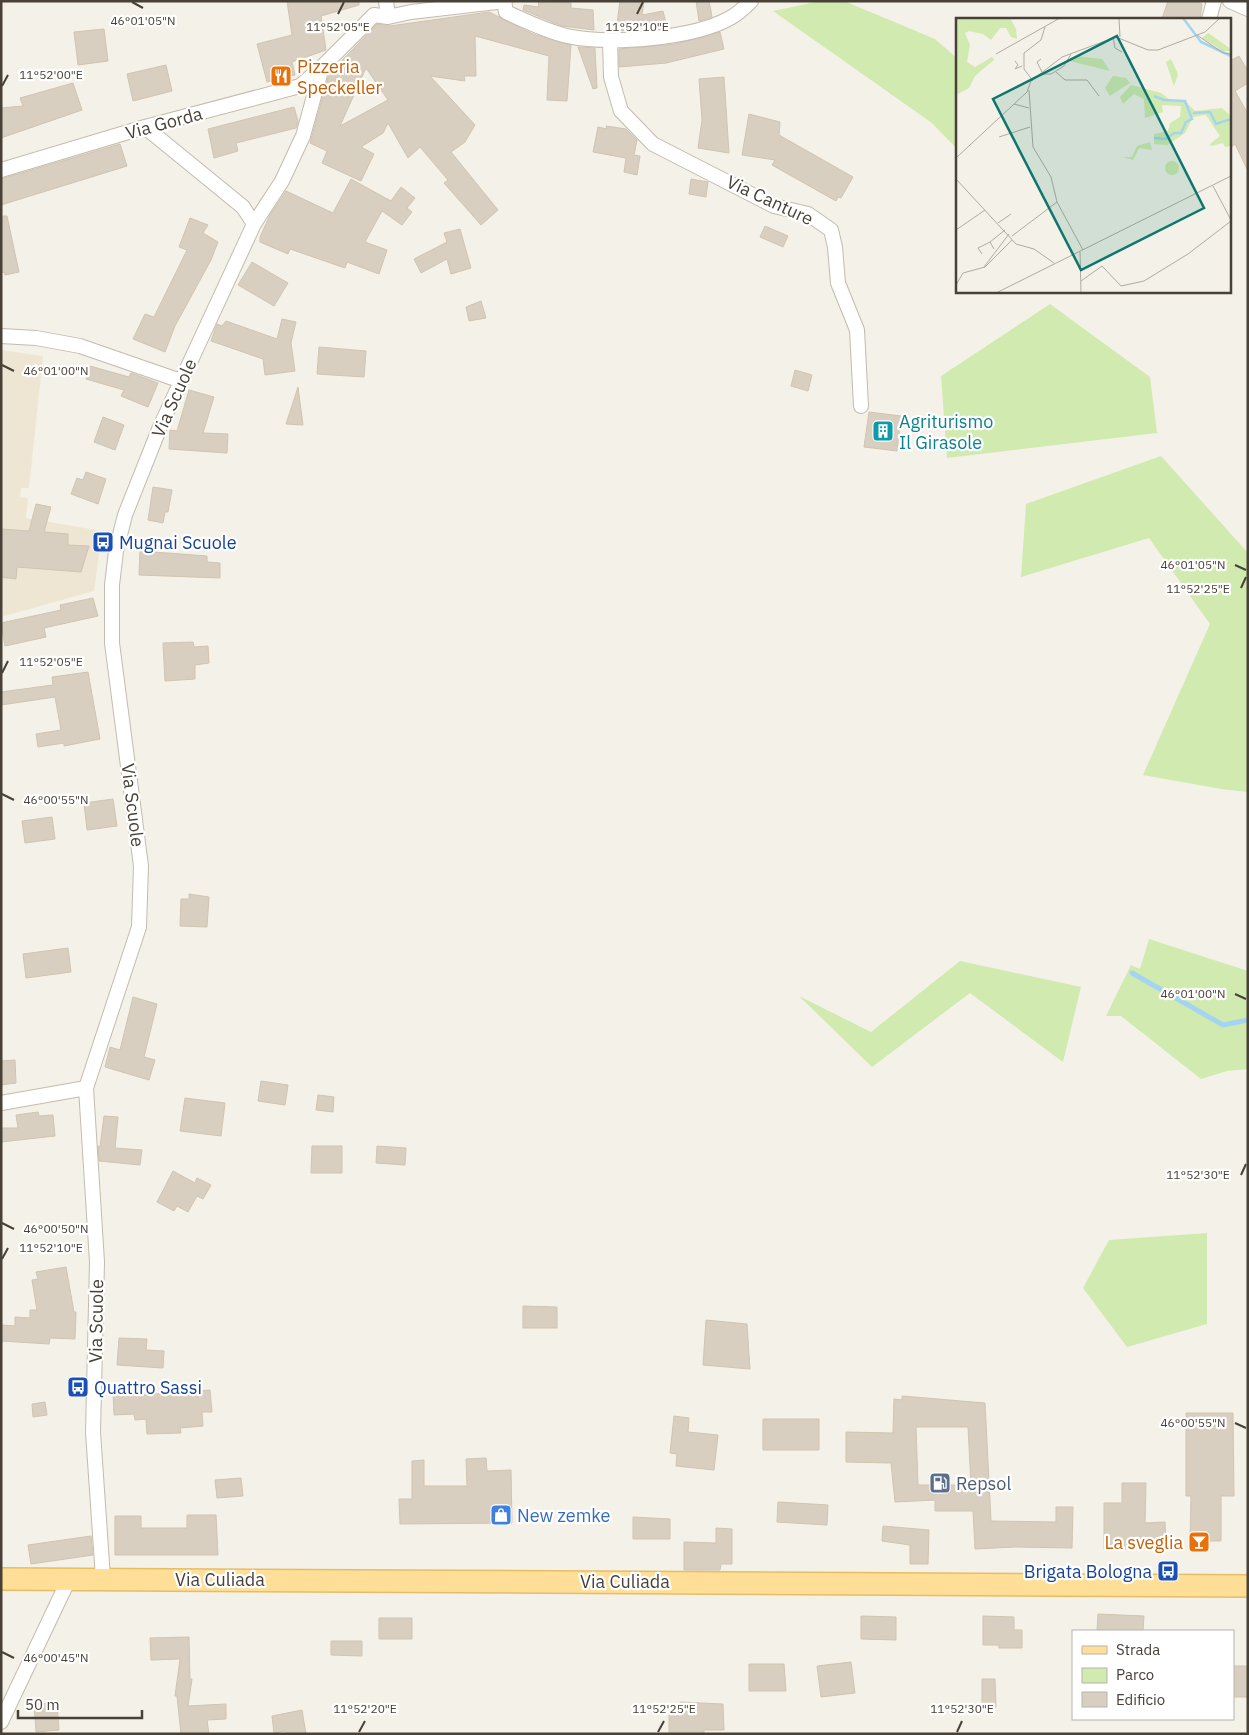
<svg xmlns="http://www.w3.org/2000/svg" width="1249" height="1735" viewBox="0 0 1249 1735" font-family="'IBM Plex Sans',sans-serif">
<style>
.education{fill:#eee6d2}
.green{fill:#d1eab0}
.lines{fill:none;stroke-linecap:round;stroke-linejoin:round}
.stream{stroke:#a4d4f2;stroke-width:5}
.building{fill:#d9cfc0;stroke:#d1c4b0;fill-rule:evenodd}
.minor-casing{stroke:#c3bbae;stroke-width:16}
.primary-casing{stroke:#e7bd64;stroke-width:24}
.minor{stroke:#fff;stroke-width:14}
.primary{stroke:#ffdf97;stroke-width:21}
.ticks{fill:none;stroke:#484137;stroke-width:2}
.labels{text-anchor:middle;dominant-baseline:central;stroke-width:4.5;stroke-linejoin:round;paint-order:stroke}
.food-label{font-size:18px;fill:#c56008;stroke:#fff;text-anchor:start}
.street-label{font-size:18px;fill:#484137;stroke:#fff}
.culture-label{font-size:18px;fill:#0d838f;stroke:#fff;text-anchor:start}
.transit-label{font-size:18px;fill:#164399;stroke:#fff;text-anchor:start}
.service-label{font-size:18px;fill:#4e5e75;stroke:#fff;text-anchor:start}
.shop-label{font-size:18px;fill:#366cbe;stroke:#fff;text-anchor:start}
.inset-river{fill:none;stroke:#a4d4f2;stroke-width:2.5}
.inset-road{fill:none;stroke:#afaba1;stroke-width:1}
.view{fill:#0f766e;fill-opacity:0.15;stroke:#0f766e;stroke-width:2.5}
.inset-edge{fill:none;stroke:#484137;stroke-width:2.5}
.ticks-label{font-size:12px;text-anchor:middle;fill:#484137;stroke:#fff;stroke-width:4.5;stroke-linejoin:round;paint-order:stroke}
</style>
<rect width="100%" height="100%" fill="#f4f1e8"/>
<path class="education" d="M1,350L43,356L29,488H21L20,497L28,498L26,518L102,531L94,591L1,617Z"/>
<path class="green" d="M820,1H844L935,39L958,59V150L932,123L773,11Z
M1050,304L1150,377L1157,433L947,458L941,376Z
M1161,456L1248,553V792L1221,789L1143,775L1210,624L1149,538L1021,577L1026,504Z
M1149,939L1248,971V1069L1227,1071L1201,1079L1121,1016H1106L1131,965L1140,969Z
M960,961L1081,987L1063,1062L970,993L872,1067L799,996L871,1032Z
M1207,1233V1324L1127,1347L1083,1288L1109,1240Z"/>
<g class="lines">
<path class="stream" d="M1132,973L1223,1025L1248,1020"/>
</g>
<path class="building" d="M287,1H359V5L321,16L326,50L292,62L295,75L267,82L257,44L292,35Z
M538,1L571,3V8L593,10L594,30L562,26L523,10L524,5L539,7Z
M620,1H644L642,15L663,11L667,27L616,31Z
M696,1H709L712,17L699,21Z
M1168,1H1195L1202,4L1200,19H1162Z
M489,12L533,34L571,45L567,101L547,100L549,56L475,36L476,76H464L465,81L430,76L475,125L465,142L451,152L498,210L481,225L444,183L448,180L420,147L408,158L388,123L383,133L361,147L374,154L361,181L322,163L327,151L310,143L329,74L377,24L390,26ZM366,68L388,100L340,126Z
M104,29L108,61L78,65L74,32Z
M720,32L724,49L666,63L619,67V49L675,44Z
M578,47L595,48L597,88L593,89Z
M1239,56L1248,71V83L1235,91L1248,114V171L1235,144L1230,148V61Z
M166,65L172,91L133,101L127,74Z
M724,77L729,153L698,148L702,120L699,79Z
M73,83L82,110L1,138V108L23,106L20,98Z
M294,107L298,121L296,128L236,143L238,151L214,158L208,129Z
M749,114L780,122L779,135L853,177L841,198L838,197L836,201L772,165L775,160L742,155Z
M606,126L626,129L637,140L634,155L640,156L637,175L624,172L626,158L593,152L598,127L607,129Z
M120,144L127,166L1,205V179Z
M351,179L391,201L401,187L415,198L407,208L412,212L402,225L382,211L365,242L387,250L379,274L347,262L345,268L290,249L288,254L260,242V237L270,215L286,191L333,213Z
M691,179L708,182L706,197L689,194Z
M1,216H7L19,272L5,275L4,272L1,273Z
M190,218L208,225L203,233L218,242L211,260L175,326L165,352L133,339L145,314L154,317L187,250L179,247Z
M765,226L788,236L783,247L760,237Z
M460,229L471,268L451,274L447,259L421,273L414,259L447,242L444,233Z
M252,262L288,283L274,306L238,285Z
M481,301L486,318L469,321L466,307Z
M282,319L296,322L291,343L295,371L265,375L263,359L211,341L217,324L222,326L226,321L277,339Z
M319,347L366,351L364,377L317,374Z
M90,366L129,377L131,373L158,383L148,407L121,396L124,390L86,379Z
M795,370L812,375L808,391L791,386Z
M298,387L303,425L286,424Z
M189,390L214,397L203,433L228,434L227,453L169,449L170,430L177,431Z
M869,412L901,416L897,451L864,447Z
M103,417L124,425L115,450L94,442Z
M86,472L106,479L98,504L71,494L77,478L83,480Z
M153,487L172,490L168,512H165L163,523L148,520Z
M36,504L51,507L44,532L68,534V545L89,546L81,572L17,567L16,579L1,577V529L29,531Z
M140,551L207,556V562L220,563V578L139,575Z
M93,598L98,616L44,628L46,637L5,646L1,623L61,610L60,605Z
M193,642L194,647L208,646L209,663L195,665V679L165,681L163,643Z
M88,672L100,739L64,746V743L38,747L36,734L61,730L55,697L1,705V692L53,685L52,677Z
M113,799L117,826L87,830L84,803Z
M52,817L55,839L25,843L22,821Z
M189,894L209,897L207,927L180,926L181,899H189Z
M68,948L71,972L26,978L23,954Z
M133,997L157,1004L144,1057L155,1060L149,1080L105,1067L110,1047L120,1050Z
M15,1060L16,1083L1,1085V1061Z
M261,1081L288,1085L285,1105L258,1101Z
M318,1095L334,1097L333,1112L316,1110Z
M185,1098L225,1103L221,1136L180,1131Z
M38,1112L39,1116L53,1115L55,1136L1,1142V1128H18L16,1115Z
M104,1116L118,1117L115,1148L142,1150L140,1165L99,1161L98,1146L100,1147Z
M312,1146H342V1173H311Z
M377,1146L406,1148L405,1165L376,1163Z
M173,1171L195,1183L197,1178L211,1185L203,1199L197,1196L188,1212L177,1206L174,1211L157,1202Z
M66,1267L74,1312H76L75,1339L50,1338L49,1344L1,1341V1325L15,1326V1317L30,1318V1310H37L32,1280L38,1279L36,1272Z
M523,1306L557,1307V1328H523Z
M706,1320L747,1324L750,1369L703,1365Z
M119,1338L147,1339L146,1350L164,1351L163,1368L117,1365Z
M141,1390V1395L210,1390L212,1412H202L203,1426L180,1428L181,1433L147,1434L146,1419L135,1420L134,1414L114,1415L113,1391Z
M902,1396L985,1403L991,1521L1056,1522V1507H1073L1072,1548L1015,1547L975,1549L973,1511H935V1500L895,1502L891,1463L846,1462V1432L893,1433L894,1399L902,1400ZM916,1427H968L971,1485H918Z
M45,1402L47,1415L33,1417L32,1404Z
M1186,1413H1233L1234,1496H1221V1541H1190L1191,1496H1186Z
M674,1416L689,1418L688,1432L718,1435L714,1470L676,1466L677,1454L670,1453Z
M763,1419H819V1450H763Z
M486,1458L487,1471L511,1470L512,1523L400,1524L399,1499H412V1461L424,1460V1486H467L466,1459Z
M241,1478L243,1496L217,1498L215,1480Z
M1122,1483H1146L1145,1523L1165,1522L1166,1548L1104,1549V1503H1122Z
M778,1502L828,1505L827,1525L777,1522Z
M187,1515H216L218,1555H115V1516H141V1528H187Z
M633,1517L670,1519V1539H633Z
M883,1526L929,1530L928,1564H910V1545L882,1541Z
M716,1528L732,1529V1564H721L720,1570H684V1542L716,1543Z
M91,1536L93,1555L31,1564L28,1545Z
M1098,1614L1144,1616L1143,1631H1097Z
M861,1616L896,1617V1640L861,1639Z
M983,1616L1014,1617V1630H1022V1648H999V1645H983Z
M379,1618H412V1639H379Z
M189,1637L190,1679H192L188,1706L226,1704V1719L207,1720L209,1734H181L177,1696H175L180,1659L151,1660L150,1638Z
M331,1641H362V1656L331,1655Z
M851,1662L855,1693L821,1697L817,1666Z
M749,1664H784L786,1691H749Z
M1233,1666H1248V1697H1233Z
M982,1679H995L996,1707H982Z
M680,1702L723,1704L724,1730H704V1734H669V1709H681Z
M57,1703L59,1730L36,1732L34,1704Z
M302,1710L306,1734H287L286,1731L274,1733L272,1716Z"/>
<g class="lines">
<g class="minor-casing">
<path id="minor" d="M386,1L388,17
M504,1L506,12C525,21 547,31 567,36C609,45 693,39 730,18C738,14 745,7 751,1
M1230,1L1248,9
M1209,19L1214,1
M610,40L611,77L621,111L653,144L774,206L808,214L831,230L835,247L838,283L857,330L861,406
M145,127L243,207L254,224
M1,170L145,127L300,86L322,67L374,15L388,17L411,12L505,1
M1,336L36,338L80,346L181,381
M1,1103L86,1088
M103,1578L93,1432L97,1262L86,1088L139,927L141,866L112,643V585L116,551L125,515L160,427L254,224L282,181L303,136L322,67
M1,1722L69,1579"/>
</g>
<g class="primary-casing">
<path id="primary" d="M1,1579L1248,1586"/>
</g>
<use href="#minor" class="minor"/>
<use href="#primary" class="primary"/>
</g>
<path class="ticks" d="M132,2L143,8M338,14L344,2M637,14L643,2M2,86L8,75M2,365L14,371M1235,565L1246,570M1241,588L1246,577M2,673L8,661M2,794L14,800M1235,994L1246,999M1241,1175L1246,1164M2,1223L14,1229M2,1259L8,1248M1235,1423L1246,1428M2,1652L14,1658M359,1732L365,1721M658,1732L664,1721M957,1732L962,1721"/>
<defs>
<g id="restaurant-square" transform="scale(1.125)"><rect x="-9" y="-9" width="18" height="18" rx="4" fill="#e8710a" stroke="#fff"/><path d="M-5-6h1v4h1v-4h1v4h1v-4h1v5L-1.5 .5V6h-2V.5L-5-1ZM5-6V6H3V1.5H1.5Q1.5-4 5-6Z" fill="#fff"/></g>
<g id="building-square" transform="scale(1.125)"><rect x="-9" y="-9" width="18" height="18" rx="4" fill="#0f9aa8" stroke="#fff"/><path d="M-4-6H4V6H1V3H-1V6H-4ZM-2.5-4.3h1.7v1.8h-1.7ZM.8-4.3h1.7v1.8H.8ZM-2.5-1h1.7V.8h-1.7ZM.8-1h1.7V.8H.8Z" fill="#fff"/></g>
<g id="bus-square" transform="scale(1.125)"><rect x="-9" y="-9" width="18" height="18" rx="4" fill="#1a4fb4" stroke="#fff"/><path d="M-5-6H5V4H4V6H2V4H-2V6H-4V4H-5ZM-3.5-4V0h7V-4ZM-3.5 1.2v1.5H-2V1.2ZM2 1.2v1.5H3.5V1.2Z" fill="#fff"/></g>
<g id="fuel-square" transform="scale(1.125)"><rect x="-9" y="-9" width="18" height="18" rx="4" fill="#5c6f8a" stroke="#fff"/><path d="M-5.5-6h7V0h2V4h1.3V-2.5L3-4.5l.8-.8L6-3V5H2.5V1h-1V6h-7ZM-4.2-4.7v3.2H.2V-4.7Z" fill="#fff"/></g>
<g id="shop-square" transform="scale(1.125)"><rect x="-9" y="-9" width="18" height="18" rx="4" fill="#3f7fe0" stroke="#fff"/><path d="M-5-2.5h2.3a2.7 3.5 0 0 1 5.4 0H5L5.5 6h-11ZM-1.5-2.5h3a1.5 2.3 0 0 0-3 0Z" fill="#fff"/></g>
<g id="bar-square" transform="scale(1.125)"><rect x="-9" y="-9" width="18" height="18" rx="4" fill="#e8710a" stroke="#fff"/><path d="M-6-5H6L.8 .8V4.5H3.5V6h-7V4.5H-.8V.8Z" fill="#fff"/></g>
</defs>
<g fill-rule="evenodd">
<use href="#restaurant-square" x="281" y="76"/>
<use href="#building-square" x="883" y="431"/>
<use href="#bus-square" x="103" y="542"/>
<use href="#bus-square" x="78" y="1387"/>
<use href="#fuel-square" x="940" y="1483"/>
<use href="#shop-square" x="501" y="1515"/>
<use href="#bar-square" x="1199" y="1542"/>
<use href="#bus-square" x="1168" y="1571"/>
</g>
<g class="labels">
<g class="food-label">
<text x="297" y="66">Pizzeria<tspan x="297" dy="21">Speckeller</tspan></text>
<text x="1183" y="1542" text-anchor="end">La sveglia</text>
</g>
<g class="street-label">
<text transform="translate(164 123) rotate(-15)">Via Gorda</text>
<text transform="translate(770 200) rotate(25)">Via Canture</text>
<text transform="translate(174 398) rotate(-66)">Via Scuole</text>
<text transform="translate(133 805) rotate(83)">Via Scuole</text>
<text transform="translate(96 1321) rotate(-89)">Via Scuole</text>
<text x="220" y="1579">Via Culiada</text>
<text x="625" y="1581">Via Culiada</text>
</g>
<g class="culture-label">
<text x="899" y="421">Agriturismo<tspan x="899" dy="21">Il Girasole</tspan></text>
</g>
<g class="transit-label">
<text x="119" y="542">Mugnai Scuole</text>
<text x="94" y="1387">Quattro Sassi</text>
<text x="1152" y="1571" text-anchor="end">Brigata Bologna</text>
</g>
<g class="service-label">
<text x="956" y="1483">Repsol</text>
</g>
<g class="shop-label">
<text x="517" y="1515">New zemke</text>
</g>
</g>
<g transform="translate(956 18)">
<rect width="275" height="275" fill="#f4f1e8"/>
<path d="M0,0H54L60,11L61,21L55,19L50,10H44L35,22L27,16L13,13L9,15L14,27L11,44L19,49L36,39L38,42L19,58L13,70L0,77ZM252,15L275,31V33H267L246,20ZM120,38L146,41L154,53L114,43ZM215,41L222,56L218,68L210,44ZM157,58L170,60L174,65L154,78L149,70ZM175,67L205,75L214,82L229,83L239,93L266,90L275,98V128L269,129L267,125L255,128L254,126L264,118L250,97L237,99L229,115L211,127L198,126V116L212,113L214,105L224,99L225,88L206,87L207,94L189,100L188,81L178,76L167,86L164,79ZM194,124L196,132L183,130L177,142L167,139H176L181,128ZM209 150a7 7 0 1 1 14 0a7 7 0 1 1-14 0Z" fill="#d1eab0"/>
<path class="inset-river" d="M227,0L245,24L275,38M198,78L208,82L229,83L236,101L230,104L225,115H218L210,121L198,120M237,95L254,94L260,106L275,101"/>
<path class="inset-road" d="M163,0L164,19M241,17L267,35L275,36M157,19L159,30L166,34M40,36L104,0M85,41L81,44L87,56H95L108,48L115,36M59,43L62,47L59,51L66,48M100,54L109,62H131L143,78M77,63L68,51V35L85,22L89,9M73,72L77,129L95,159L101,184L127,232M58,86L73,90M43,119L74,109M0,140L71,74L75,63L106,39L160,19L192,32H202L249,14L264,0M0,161L60,226L78,231L98,245M257,168L275,202M42,205L55,196M0,212L29,192M56,218L101,184M38,231L34,224L49,212M124,234L125,275M26,236L22,230L34,224M28,249L53,216M125,263L146,248L165,268L188,263L232,236L275,203M0,267L7,255L29,249L56,222M40,275L275,158"/>
<path class="view" d="M161,18L248,190L125,252L37,81Z"/>
<rect width="275" height="275" class="inset-edge"/>
</g>
<g class="ticks-label">
<text x="143" y="25">46°01'05"N</text>
<text x="338" y="31">11°52'05"E</text>
<text x="637" y="31">11°52'10"E</text>
<text x="51" y="79">11°52'00"E</text>
<text x="56" y="375">46°01'00"N</text>
<text x="1193" y="569">46°01'05"N</text>
<text x="1198" y="593">11°52'25"E</text>
<text x="51" y="666">11°52'05"E</text>
<text x="56" y="804">46°00'55"N</text>
<text x="1193" y="998">46°01'00"N</text>
<text x="1198" y="1179">11°52'30"E</text>
<text x="56" y="1233">46°00'50"N</text>
<text x="51" y="1252">11°52'10"E</text>
<text x="1193" y="1427">46°00'55"N</text>
<text x="56" y="1662">46°00'45"N</text>
<text x="365" y="1713">11°52'20"E</text>
<text x="664" y="1713">11°52'25"E</text>
<text x="962" y="1713">11°52'30"E</text>
</g>
<rect width="1249" height="1735" fill="none" stroke="#484137" stroke-width="5"/>
<rect x="1072" y="1630" width="162" height="90" fill="#ffffff" stroke="#b6b3af"/>
<rect x="1082" y="1646" width="25" height="8" fill="#ffdf97" stroke="#b6b3af"/>
<text x="1116" y="1655" font-size="15" fill="#484137">Strada</text>
<rect x="1082" y="1668" width="25" height="15" fill="#d1eab0" stroke="#b6b3af"/>
<text x="1116" y="1680" font-size="15" fill="#484137">Parco</text>
<rect x="1082" y="1692" width="25" height="15" fill="#d9cfc0" stroke="#b6b3af"/>
<text x="1116" y="1705" font-size="15" fill="#484137">Edificio</text>
<path d="M18 1710v8h124v-8" fill="none" stroke="#484137" stroke-width="2.5"/>
<text x="25" y="1710" font-size="15" fill="#484137" stroke="#ffffff" stroke-width="4" paint-order="stroke">50 m</text>
</svg>
